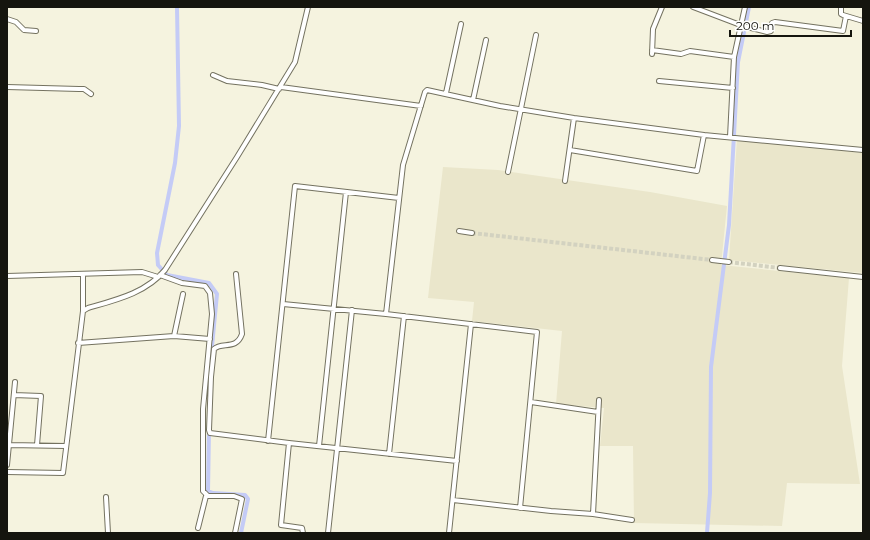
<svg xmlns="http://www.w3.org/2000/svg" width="870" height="540" viewBox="0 0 870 540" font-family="Montserrat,sans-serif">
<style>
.built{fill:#eae6cb}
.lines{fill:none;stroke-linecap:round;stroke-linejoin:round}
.canal{stroke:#c4cbf6;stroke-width:4}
.street-tunnel{stroke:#d3d2c0;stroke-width:4;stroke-dasharray:4 2;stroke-linecap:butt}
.street-casing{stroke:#747260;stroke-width:6}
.street{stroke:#fff;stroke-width:4}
</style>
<rect width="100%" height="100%" fill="#f5f3df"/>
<path class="built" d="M737,139L863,153V273L729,260Z
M443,167L498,170L650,192L727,206L721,265L849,278L842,366L860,484L787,483L782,526L634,523L633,446H600L604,408L556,404L562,331L472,321L474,302L428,298Z"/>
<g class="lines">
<path class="canal" d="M177,7L179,126L175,163L157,253L158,265L167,275L209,283L217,294L210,367
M209,430L208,491L213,493L245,495L248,499L241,533
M707,533L710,493L711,367L729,225L738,62L749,7"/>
<path class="street-tunnel" d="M472,233L712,260
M729,262L780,268"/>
<g class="street-casing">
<path id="street" d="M693,7L743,26L767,32L771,31L772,23L775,22L843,31L846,16
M841,7V14L843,15L863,21
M7,19L16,22L24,30L36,31
M652,50L681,54L690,51L734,57
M652,54L653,29L662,7
M213,75L227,81L262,85L279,89
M659,81L733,88
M7,87L79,89H84L91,94
M281,87L421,106
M446,93L461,24
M473,100L486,40
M730,137L734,57L745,7
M570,150L697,171L704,135
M508,172L536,35
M565,181L574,118
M459,231L472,233
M712,260L729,262
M780,268L863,277
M236,274L242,334C236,351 222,341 214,349L211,377L209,430L210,433L289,443L457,461
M160,275L182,283L205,286L210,293L212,314L203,409V491L208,496H234L242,499L235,533
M7,276L142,272L158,277
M283,304L386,314L537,332L520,508
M83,311V275
M386,314L403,165L425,92L427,90L500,106L574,118L704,135L863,150
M174,336L183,294
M78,343L174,336L210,339
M14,395L41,396L37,445
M531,402L598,412
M268,441L295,186L399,198
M289,443L281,525L302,528L303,533
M9,445L66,446
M319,446L346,192
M389,454L404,316
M7,465L15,382
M7,472L63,473L83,311L88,308C116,300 146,293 165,270L237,157L295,62L308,7
M106,497L108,533
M453,500L551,511L593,514L632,520
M593,514L599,400
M198,528L206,496
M328,533L352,310
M449,533L471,324"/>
</g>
<use href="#street" class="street"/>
</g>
<rect width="870" height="540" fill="none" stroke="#15150e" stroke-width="16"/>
<path d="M730 30v6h121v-6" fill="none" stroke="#15150e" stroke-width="2"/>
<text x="736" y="30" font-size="12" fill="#15150e" stroke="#ffffff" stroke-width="3" paint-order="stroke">200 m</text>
</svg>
